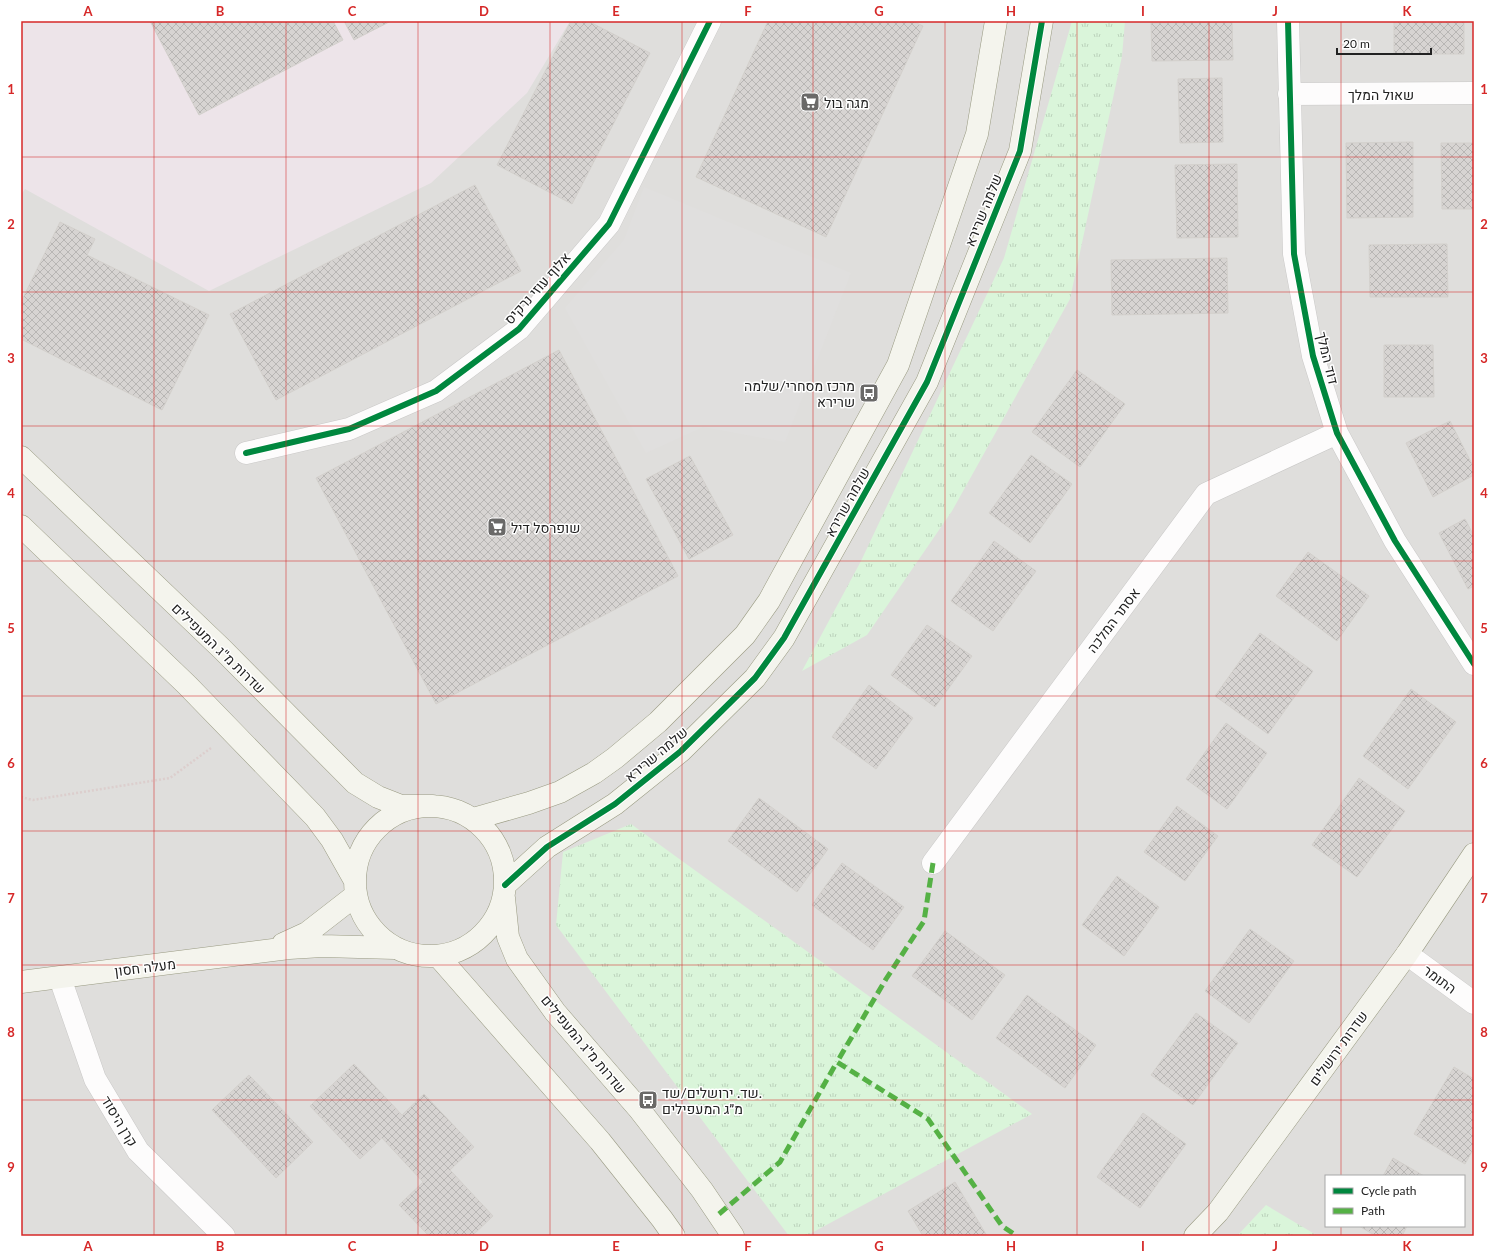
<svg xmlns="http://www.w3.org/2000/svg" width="1495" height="1257" viewBox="0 0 1495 1257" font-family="Lato,Heebo,sans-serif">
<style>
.residential{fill:#dfdedc;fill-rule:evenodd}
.industrial{fill:#ede4e9}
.park{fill:url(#park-tufts)}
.parking{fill:#e0dfde}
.building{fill:url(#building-cross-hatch);stroke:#d3d0cc}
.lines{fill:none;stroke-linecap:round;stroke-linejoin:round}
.street-casing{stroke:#c9c8c7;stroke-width:23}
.secondary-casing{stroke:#999a82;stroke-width:23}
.path{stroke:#dccecd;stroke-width:2.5;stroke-dasharray:2 2;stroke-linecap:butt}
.street{stroke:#fdfcfc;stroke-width:22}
.secondary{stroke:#f4f4ed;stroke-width:22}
.quiet{stroke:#55b145;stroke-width:5;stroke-dasharray:10 5;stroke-linecap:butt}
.cycleway-casing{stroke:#fff;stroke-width:8}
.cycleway{stroke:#00873e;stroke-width:6}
.grid{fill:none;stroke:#d62828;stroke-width:1;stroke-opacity:0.55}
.labels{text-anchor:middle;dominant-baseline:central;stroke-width:3;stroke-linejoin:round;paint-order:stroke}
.street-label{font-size:14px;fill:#222;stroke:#fff}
.poi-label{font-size:14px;fill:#222;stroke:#fff;text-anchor:start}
.neatline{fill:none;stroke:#d62828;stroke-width:1.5}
.grid-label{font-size:13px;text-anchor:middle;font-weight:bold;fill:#d62828}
</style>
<defs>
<pattern id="park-tufts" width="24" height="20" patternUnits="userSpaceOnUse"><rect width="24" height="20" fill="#daf5da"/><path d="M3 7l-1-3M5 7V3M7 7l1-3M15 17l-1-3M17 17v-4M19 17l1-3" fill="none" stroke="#bbd2bb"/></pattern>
<pattern id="building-cross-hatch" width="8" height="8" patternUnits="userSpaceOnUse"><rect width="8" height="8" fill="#d7d4d2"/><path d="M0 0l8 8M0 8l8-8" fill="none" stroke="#b8b6b4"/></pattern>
</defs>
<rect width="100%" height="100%" fill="#f0eeeb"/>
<path class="residential" d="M21,21H1474V1236H21ZM1326,1176H1464V1226H1326Z"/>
<path class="industrial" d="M21,21H570L527,93L431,183L209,291L25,189L21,195Z"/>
<path class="park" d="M1072,21H1125L1122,56L1070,299L952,511L867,635L802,671L861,561L1004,258Z
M631,824L1032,1114L806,1236H789L556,925L563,852Z
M1266,1205L1318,1236H1237Z"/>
<path class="parking" d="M644,187L851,273L785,442L703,427L646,453L565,308L624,240Z"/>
<path class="building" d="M150,21H333L343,40L199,115Z
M344,21H391L354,40Z
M571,21H588L650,53L572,204L497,165Z
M768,21H912L923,26L826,237L696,177Z
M1394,21H1464V54H1394Z
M1232,22L1233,60L1152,61L1151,23Z
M1222,78L1223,142L1180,143L1178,79Z
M1413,142V217L1347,218L1346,143Z
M1441,143H1474V209H1442Z
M1237,164L1238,237L1177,238L1175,165Z
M475,185L521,271L276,400L230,314Z
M60,222L95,239L87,255L209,315L162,410L21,339V302Z
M1447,244L1448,297H1370L1369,245Z
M1227,258L1228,313L1112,315L1111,260Z
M1384,345H1433L1434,397H1384Z
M559,350L678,576L436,704L316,478Z
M1077,370L1125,404L1080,467L1032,432Z
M1450,421L1474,468V475L1433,497L1406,443Z
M1031,455L1072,484L1030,543L989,513Z
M690,456L733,535L689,559L646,479Z
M1465,519L1474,536V586L1468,589L1439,533Z
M994,541L1036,571L993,631L951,601Z
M1308,552L1369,596L1337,641L1276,596Z
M927,625L972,656L935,707L891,675Z
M1260,633L1313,671L1268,734L1215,696Z
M869,685L913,718L876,769L832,737Z
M1411,689L1456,722L1408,789L1363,756Z
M1226,723L1267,753L1227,809L1186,779Z
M1359,778L1405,811L1357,877L1312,845Z
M759,798L828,849L797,892L728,841Z
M1177,806L1218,836L1185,881L1144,852Z
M842,863L904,907L873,950L812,905Z
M1117,876L1159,907L1124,956L1082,925Z
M1250,929L1294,961L1249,1023L1205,991Z
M945,931L1005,975L972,1020L912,976Z
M1027,995L1096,1045L1065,1088L996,1038Z
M1196,1013L1238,1043L1193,1105L1151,1075Z
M354,1064L402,1115L424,1094L474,1147L450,1170L493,1216L472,1236H429L399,1205L423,1182L382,1138L360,1159L310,1106Z
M1454,1067L1474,1079V1148L1465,1164L1414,1134Z
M249,1075L313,1142L276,1178L212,1110Z
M1143,1113L1186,1144L1140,1208L1097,1177Z
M1393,1158L1424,1176H1383Z
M955,1182L987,1236H923L908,1211Z
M1359,1226H1407L1402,1236H1376Z"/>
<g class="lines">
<g class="street-casing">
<path id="street" d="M1288,21L1294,254L1313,356L1337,433L1395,541L1474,664
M1289,94L1474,93
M246,453L349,429L436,391L519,329L609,224L710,21
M933,863L1206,494L1337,433
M1407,954L1474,1003
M60,978L95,1079L138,1151L224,1236"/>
</g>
<g class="secondary-casing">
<path id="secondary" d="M21,457L222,649L355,783L378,797L401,806H433
M21,526L187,685L315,817L332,840L354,879
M355 881a75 75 0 1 1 150 0a75 75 0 1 1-150 0Z
M473,819L529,803L560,792L594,773L615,758L658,722L745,635L769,601L898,365L977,134L996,21
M505,885L547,847L615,804L681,751L755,678L784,638L927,382L1020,151L1042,21
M504,898L508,937L517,959L555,1012L639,1109L702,1190L733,1236
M283,944L307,933L356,895
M438,956L600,1141L662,1219L674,1236
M21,982L289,948L322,946L395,948
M1195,1236L1218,1212L1407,954L1474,854"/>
</g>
<path class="path" d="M21,797L33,800L170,778L211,748"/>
<use href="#street" class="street"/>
<use href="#secondary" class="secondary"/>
<path class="quiet" d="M933,863L924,921L886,979L837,1062L928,1119L1002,1226L1017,1236
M719,1214L780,1162L837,1062"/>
<g class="cycleway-casing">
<path id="cycleway" d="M1288,21L1294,254L1313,356L1337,433L1395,541L1474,664
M246,453L349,429L436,391L519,329L609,224L710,21
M505,885L547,847L615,804L681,751L755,678L784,638L927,382L1020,151L1042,21"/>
</g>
<use href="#cycleway" class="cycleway"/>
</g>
<path class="grid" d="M154,21V1236M286,21V1236M418,21V1236M550,21V1236M682,21V1236M813,21V1236M945,21V1236M1077,21V1236M1209,21V1236M1341,21V1176M21,157H1474M21,292H1474M21,426H1474M21,561H1474M21,696H1474M21,831H1474M21,965H1474M21,1100H1474M1341,1226V1236"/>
<defs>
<g id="supermarket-square" transform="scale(1)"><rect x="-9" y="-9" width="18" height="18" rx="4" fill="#6a6968" stroke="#fff"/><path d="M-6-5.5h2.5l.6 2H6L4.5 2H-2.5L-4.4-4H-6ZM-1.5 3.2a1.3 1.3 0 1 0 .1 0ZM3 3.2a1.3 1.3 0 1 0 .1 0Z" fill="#fff"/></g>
<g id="bus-square" transform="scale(1)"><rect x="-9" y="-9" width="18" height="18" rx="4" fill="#6a6968" stroke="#fff"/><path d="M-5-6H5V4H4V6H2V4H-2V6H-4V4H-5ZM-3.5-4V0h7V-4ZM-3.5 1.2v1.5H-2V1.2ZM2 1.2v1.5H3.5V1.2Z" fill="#fff"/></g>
</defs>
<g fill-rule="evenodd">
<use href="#supermarket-square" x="810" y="102"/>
<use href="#bus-square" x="869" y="393"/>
<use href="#supermarket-square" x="497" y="527"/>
<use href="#bus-square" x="648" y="1100"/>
</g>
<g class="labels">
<g class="street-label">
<text x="1381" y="94">שאול המלך</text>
<text transform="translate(983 210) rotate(-68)">שלמה שרירא</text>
<text transform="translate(537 288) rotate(-48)">אלוף עוזי נרקיס</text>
<text transform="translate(1328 358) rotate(76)">דוד המלך</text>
<text transform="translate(847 502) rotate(-61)">שלמה שרירא</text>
<text transform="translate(1113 620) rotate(-53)">אסתר המלכה</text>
<text transform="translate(219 648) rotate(44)">שדרות מ"ג המעפילים</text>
<text transform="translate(656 754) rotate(-40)">שלמה שרירא</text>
<text transform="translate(145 967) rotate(-7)">מעלה חסון</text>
<text transform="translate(1440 979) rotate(36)">התומר</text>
<text transform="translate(584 1044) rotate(50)">שדרות מ"ג המעפילים</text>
<text transform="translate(1338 1048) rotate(-54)">שדרות ירושלים</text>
<text transform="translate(120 1121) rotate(59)">קרן היסוד</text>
</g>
<g class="poi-label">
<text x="824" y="102">מגה בול</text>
<text x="855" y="385" text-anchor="end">מרכז מסחרי/שלמה<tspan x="855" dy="16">שרירא</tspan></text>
<text x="511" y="527">שופרסל דיל</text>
<text x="662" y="1092">שד. ירושלים/שד.<tspan x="662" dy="16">מ״ג המעפילים</tspan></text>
</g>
</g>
<rect width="1495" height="1257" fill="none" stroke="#ffffff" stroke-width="44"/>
<rect x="1325" y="1175" width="140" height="52" fill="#ffffff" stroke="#a7a7a7"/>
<rect x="1333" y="1188" width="20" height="6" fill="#00873e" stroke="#a7a7a7"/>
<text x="1361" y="1195" font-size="12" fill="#222222">Cycle path</text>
<rect x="1333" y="1208" width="20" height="6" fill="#55b145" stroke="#a7a7a7"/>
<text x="1361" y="1215" font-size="12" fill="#222222">Path</text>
<path d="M1337 48v6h94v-6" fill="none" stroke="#222222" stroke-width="2"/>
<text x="1343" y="48" font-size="12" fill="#222222" stroke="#ffffff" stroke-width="3" paint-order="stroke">20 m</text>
<rect x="22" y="22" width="1451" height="1213" class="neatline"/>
<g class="grid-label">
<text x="88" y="16">A</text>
<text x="220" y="16">B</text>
<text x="352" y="16">C</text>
<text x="484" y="16">D</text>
<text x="616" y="16">E</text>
<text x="748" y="16">F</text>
<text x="879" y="16">G</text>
<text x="1011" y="16">H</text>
<text x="1143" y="16">I</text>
<text x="1275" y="16">J</text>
<text x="1407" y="16">K</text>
<text x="11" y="94">1</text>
<text x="1484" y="94">1</text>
<text x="11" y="229">2</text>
<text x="1484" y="229">2</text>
<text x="11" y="363">3</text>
<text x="1484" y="363">3</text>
<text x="11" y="498">4</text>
<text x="1484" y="498">4</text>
<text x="11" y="633">5</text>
<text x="1484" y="633">5</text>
<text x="11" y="768">6</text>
<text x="1484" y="768">6</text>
<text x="11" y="903">7</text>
<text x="1484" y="903">7</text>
<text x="11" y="1037">8</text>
<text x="1484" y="1037">8</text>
<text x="11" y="1172">9</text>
<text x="1484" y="1172">9</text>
<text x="88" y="1251">A</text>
<text x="220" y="1251">B</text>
<text x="352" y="1251">C</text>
<text x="484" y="1251">D</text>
<text x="616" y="1251">E</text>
<text x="748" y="1251">F</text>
<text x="879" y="1251">G</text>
<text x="1011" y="1251">H</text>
<text x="1143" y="1251">I</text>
<text x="1275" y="1251">J</text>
<text x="1407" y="1251">K</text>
</g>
</svg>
